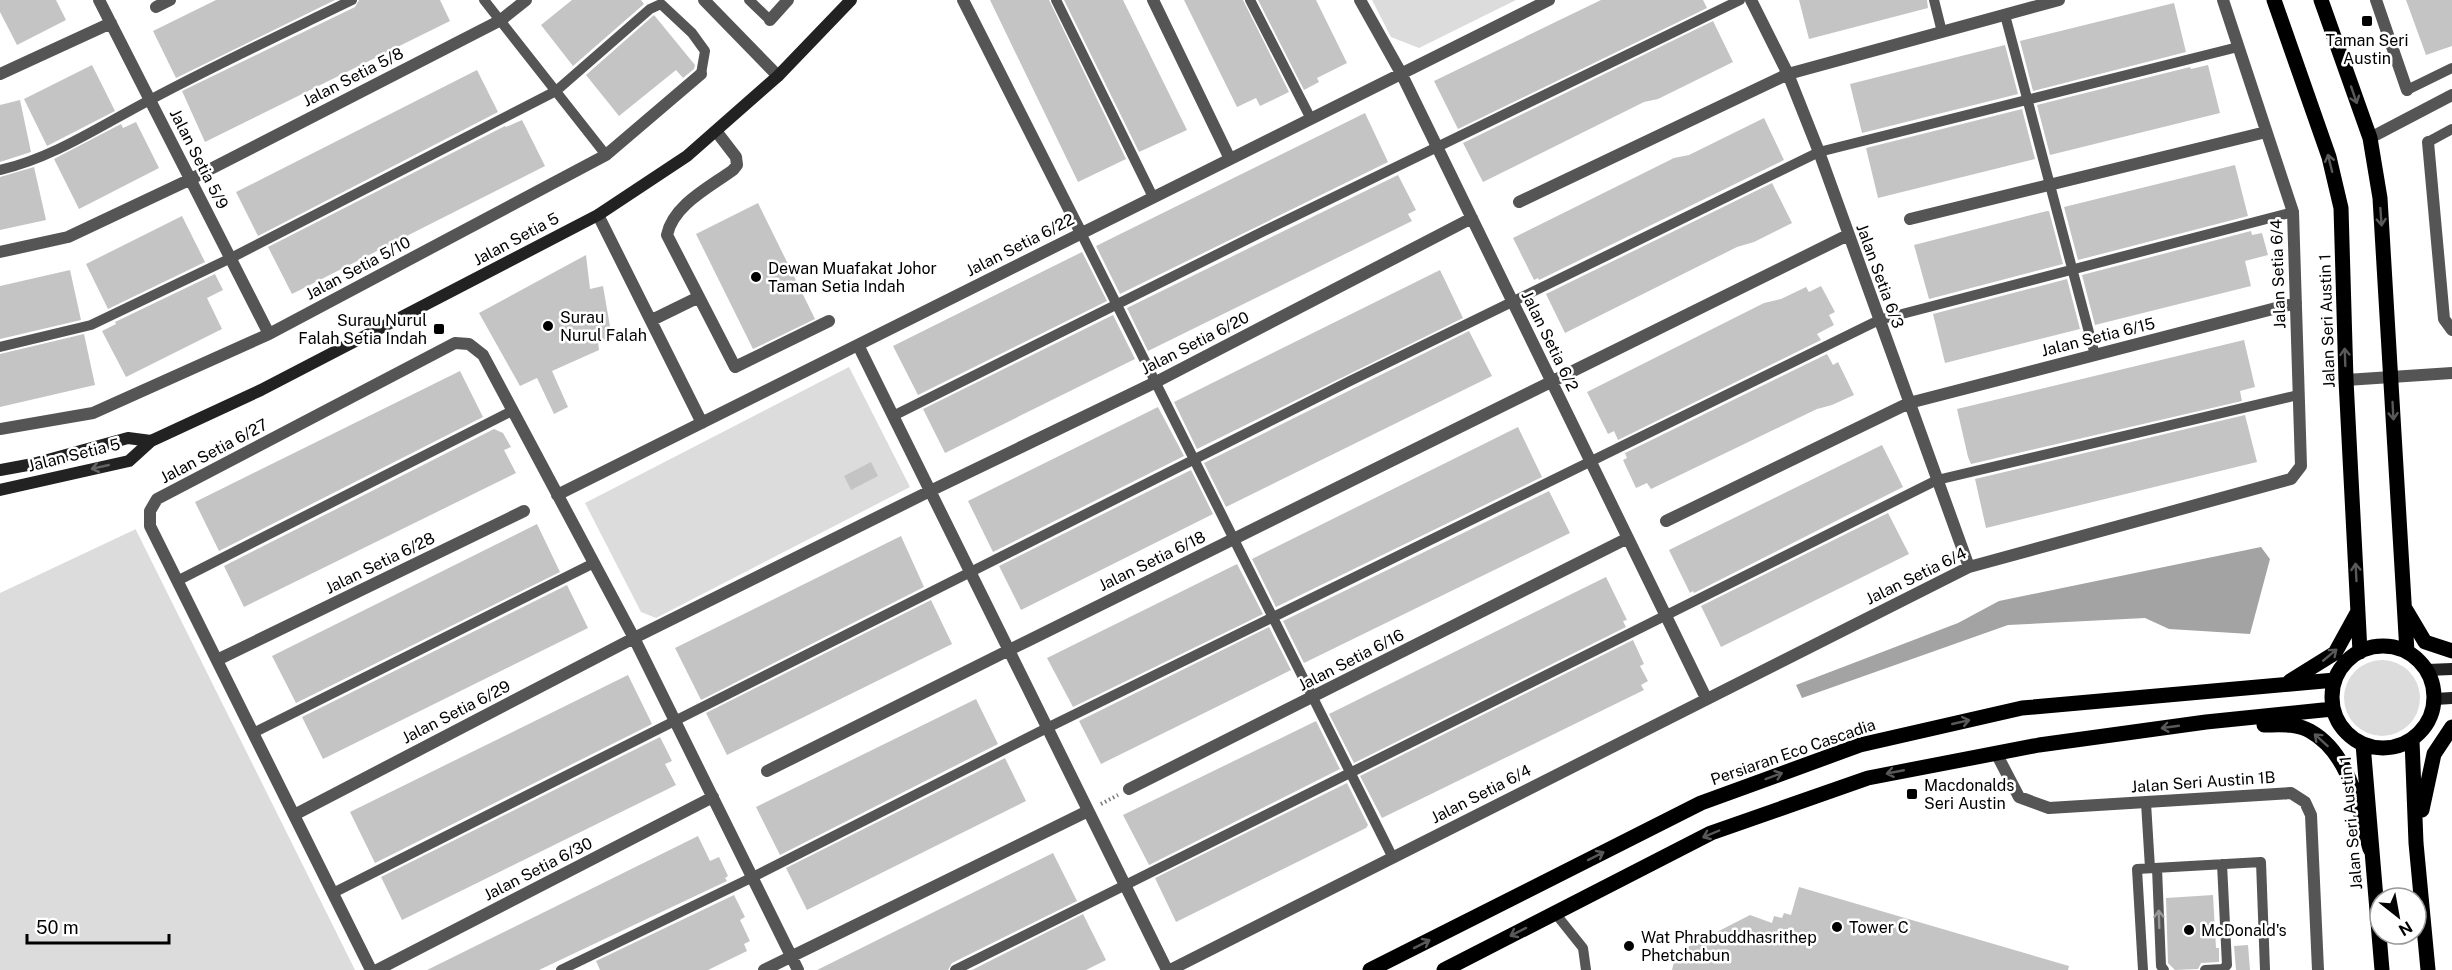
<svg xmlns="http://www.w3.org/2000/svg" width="2452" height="970" viewBox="0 0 2452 970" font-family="'Public Sans',sans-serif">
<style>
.green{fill:#dcdcdc}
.water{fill:#a3a3a3}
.building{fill:#c4c4c4}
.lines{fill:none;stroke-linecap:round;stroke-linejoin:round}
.path{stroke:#777;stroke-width:4;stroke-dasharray:1.5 3;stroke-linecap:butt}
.lane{stroke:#555;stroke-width:10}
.street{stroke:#555;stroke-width:12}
.secondary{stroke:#222;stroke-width:12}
.primary{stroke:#000;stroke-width:15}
.oneway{stroke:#595959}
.oneway2{stroke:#646464}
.oneway3{stroke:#999}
.poi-dot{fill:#000;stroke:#fff;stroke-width:2}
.labels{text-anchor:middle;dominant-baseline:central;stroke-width:5;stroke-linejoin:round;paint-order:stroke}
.poi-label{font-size:16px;fill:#000;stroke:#fff;text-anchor:start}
.street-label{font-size:16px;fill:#000;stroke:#fff}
</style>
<rect width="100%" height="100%" fill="#fff"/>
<path class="green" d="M1372,0H1516L1419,48L1391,37Z
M849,367L910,487L656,618L641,612L585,503Z
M136,529V530L355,970H0V593Z
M2344 698a38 38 0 1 1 76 0a38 38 0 1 1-76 0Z"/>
<path class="water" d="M2261,547L2270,559L2250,634L2169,629L2145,618L2008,625L1802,698L1796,685L1958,623L1999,601Z"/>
<path class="building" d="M0,0H56L66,20L17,45L0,12Z
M216,0H335L176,78L153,31Z
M359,0H440L450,21L205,142L182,91L355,7Z
M572,0H641L644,4L573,66L541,25Z
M990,0H1049L1126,159L1078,182Z
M1064,0H1123L1187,130L1139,152Z
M1184,0H1243L1289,92L1260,106L1256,98L1237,107Z
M1258,0H1316L1347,63L1317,78L1319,82L1304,90Z
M1601,0H1703L1707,8L1458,129L1434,81Z
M1799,0H1927L1928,8L1809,39Z
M2406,0H2452V46L2426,55Z
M2174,3L2186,52L2033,91L2020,41Z
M654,15L695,65L694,69L683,78L676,70L619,116L586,75Z
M1713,21L1733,62L1658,99L1644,102L1483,182L1463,143Z
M2005,45L2018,94L1862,133L1850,84Z
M92,65L115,111L47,146L24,99Z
M2208,65L2220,113L2050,155L2037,105L2190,67L2191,69Z
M477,70L498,112L258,236L236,192Z
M20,100L31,152L0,162V105Z
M2022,109L2035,159L1878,198L1866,148Z
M1365,113L1388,162L1120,294L1096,246Z
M1764,118L1784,160L1539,280L1538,278L1534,280L1513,238L1674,158L1689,155Z
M522,120L545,166L292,294L268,247L505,126L506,127Z
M136,122L159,168L79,209L54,159L121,124L123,128Z
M2235,165L2248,216L2078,260L2064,207Z
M34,167L46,220L0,230V177Z
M1398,175L1416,210L1408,214L1412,221L1148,351L1127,308Z
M1772,183L1792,223L1754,242L1737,247L1565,333L1546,294Z
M758,203L815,319L753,349L696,234Z
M2047,211H2049L2063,264L1929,299L1914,245Z
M182,216L205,262L108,309L86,264Z
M2251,231L2252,235L2262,233L2268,255L2245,261L2251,286L2095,325L2082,275Z
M1082,252L1107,301L918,395L893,346Z
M586,255L590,289L603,286L612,338L598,341L599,350L552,371L568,407L554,414L537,378L520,386L479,313Z
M70,270L81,320L0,339V286Z
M1440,270L1463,318L1197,449L1174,402Z
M215,274L223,290L207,298L222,329L126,377L102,331L116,324L115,322Z
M2067,279L2080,329L1945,363L1933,314Z
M1821,286L1835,312L1829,315L1834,325L1817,334L1821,340L1618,440L1614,431L1608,434L1587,392L1764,303L1781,299L1806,287L1809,292Z
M1113,315L1135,359L945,453L923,409Z
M1469,331L1492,376L1226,507L1204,463Z
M84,334L95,385L0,407V354Z
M2244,340L2255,387L2240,391L2242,401L1971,464L1968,457L1957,409Z
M1827,354L1833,365L1838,362L1854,395L1832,405L1817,409L1651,489L1647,483L1636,488L1623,460L1627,458L1625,453Z
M460,371L483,417L219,551L195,502Z
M1158,407L1184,456L993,552L968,501Z
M2245,415L2257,462L1986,528L1975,479Z
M1518,427L1542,477L1276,607L1252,559Z
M494,429L503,433L511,447L504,450L516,473L244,607L224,566Z
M1882,445L1903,487L1694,593L1693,591L1690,593L1669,550Z
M871,462L878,476L851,490L844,476Z
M1191,470L1213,514L1021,610L999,566Z
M1549,491L1570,533L1304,663L1283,621Z
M1888,513L1909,554L1721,647L1701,606Z
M537,524L560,572L296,703L272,656Z
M901,536L924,587L701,700L675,648Z
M1237,564L1263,614L1073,707L1047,658Z
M1606,577L1627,620L1623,621L1626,627L1354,763L1329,714Z
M567,585L588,628L323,759L302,717Z
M931,600L952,644L727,755L706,713Z
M1269,627L1291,670L1101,764L1079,721Z
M1633,640L1644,664L1640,666L1648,681L1641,685L1644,690L1382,818L1360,776Z
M628,675L652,724L375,863L350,812Z
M976,699L998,744L780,855L756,807Z
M1316,721L1340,769L1149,865L1123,815Z
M660,737L672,761L665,764L676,785L402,920L381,877Z
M1005,758L1026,801L807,910L786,868Z
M1347,783L1368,825L1366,828L1176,922L1155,878Z
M698,836L710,861L719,857L728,876L725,878L727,881L539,970H427Z
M1053,853L1077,901L952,963L948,970H817Z
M1799,887L2069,966L2068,970H1672L1676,953L1750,915L1772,923L1774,916L1782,918L1784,913L1791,915Z
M734,895L745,917L740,920L750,941L744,944L747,951L708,970H600L596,961Z
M2213,895L2216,948H2219V962L2201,963L2198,969L2175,970L2168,963L2166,898Z
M1083,914L1106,960L1086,970H972Z
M2248,945L2250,970H2236L2234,946Z"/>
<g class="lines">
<path class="path" d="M1101,804L1118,795"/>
<path class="lane" d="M484,0L606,155
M749,0L770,20
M1056,0L1153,197
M1250,0L1311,119
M1934,0L1942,32
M2005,15L2095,355
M2407,90L2452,68
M2428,142L2452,129
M0,170C53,158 100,126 148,101C215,65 284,33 352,0
M1081,233L1393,858
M0,347L91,325L231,258L556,91L650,9L661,4L692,33L705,51L701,74
M893,416L1264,231L1740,0
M177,581L512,411
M253,733L594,563
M2146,803L2150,868
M2157,868L2161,966L2164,970
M333,893L1350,381L1819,152L2238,47
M1555,913L1583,948L1586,970
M561,970L753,877L1047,728L1879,320L2293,212
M955,970L1937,480L2298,395
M2143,970L2137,869L2261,862L2265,970
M2205,970L2223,969L2227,965L2222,864"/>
<path class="street" d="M99,0L269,334
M704,0L778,76
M963,0L1081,233
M1153,0L1230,159
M1360,0L1401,73L1706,698
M1751,0L1788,74L1819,152L1969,567
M2376,0L2407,90
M156,7L170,0
M770,20L788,0
M0,74L111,23
M716,131L736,157L737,165L733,170C710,187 673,205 667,235L735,367L829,321
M2370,138L2452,95
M2428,142L2444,319L2452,330
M1519,202L1788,74L2059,0
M598,215L702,423
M1910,219L2266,132
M0,252L68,237L191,179L501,20L526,0
M652,320L699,297
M858,345L1167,970
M2346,380L2452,373
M0,429L93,413L269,334L606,155L701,74
M557,495L1549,0
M1666,521L1909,403L2296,303
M217,660L524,511
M1996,753L2019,797L2049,808L2291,793L2305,802L2311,815L2318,970
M767,771C1126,590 1488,416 1848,235
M1129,789L1628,538
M294,815L634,638L930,491L1156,382L1472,218
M371,970L150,526V511L157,499L455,343L469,344L483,355L634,638L798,970
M377,970L713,797
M764,970L1088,811
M1170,970L1969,567L2291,479L2301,466L2293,212L2223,0"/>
<path class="secondary" d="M0,470L33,464L128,438L151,441
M0,490L129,461L151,441L261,390L598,215L687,156L778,76L851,0
M2427,670L2452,669
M2435,699L2452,698"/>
<path class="primary" d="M2274,0L2329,157L2341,208L2346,380L2360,652
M2321,0L2370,138L2380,198L2407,652
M2406,610L2425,642L2452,651
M2332 697a51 51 0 1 1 102 0a51 51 0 1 1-102 0Z
M2290,681L2335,653L2357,613
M2264,725C2279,725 2296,723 2310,731C2351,754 2358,808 2370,849
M2412,740L2416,843L2428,970
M2363,744L2382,970
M2422,810L2434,754L2452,727
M1370,970L1701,803L1860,745L2022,708L2335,680
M1444,970L1711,833L1868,778L2039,745L2206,722L2333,709"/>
</g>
<defs><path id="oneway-shaft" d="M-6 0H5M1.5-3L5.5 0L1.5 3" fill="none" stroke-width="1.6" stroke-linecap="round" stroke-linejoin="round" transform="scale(1.5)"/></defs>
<g class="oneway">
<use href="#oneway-shaft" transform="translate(2354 95) rotate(71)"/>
<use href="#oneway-shaft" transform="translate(2330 163) rotate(-104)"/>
<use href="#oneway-shaft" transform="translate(2381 217) rotate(86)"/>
<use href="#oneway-shaft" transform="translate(2345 357) rotate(-92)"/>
<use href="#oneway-shaft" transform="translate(2393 411) rotate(87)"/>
<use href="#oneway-shaft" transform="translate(2356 572) rotate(-93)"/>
<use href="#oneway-shaft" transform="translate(2330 655) rotate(-40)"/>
<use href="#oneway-shaft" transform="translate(1961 722) rotate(-13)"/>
<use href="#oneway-shaft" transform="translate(2170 727) rotate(172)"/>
<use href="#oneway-shaft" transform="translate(2321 740) rotate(-138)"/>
<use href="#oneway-shaft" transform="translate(1895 772) rotate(169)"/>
<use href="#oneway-shaft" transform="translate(1774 776) rotate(-20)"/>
<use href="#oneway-shaft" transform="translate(1711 834) rotate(157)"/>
<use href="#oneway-shaft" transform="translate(1596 856) rotate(-27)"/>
<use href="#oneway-shaft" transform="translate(1518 932) rotate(153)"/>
<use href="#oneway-shaft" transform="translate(1422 944) rotate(-27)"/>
</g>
<use class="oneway2" href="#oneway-shaft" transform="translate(100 467) rotate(167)"/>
<use class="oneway3" href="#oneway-shaft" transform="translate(2159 919) rotate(-92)"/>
<g class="poi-dot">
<rect x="2361" y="15" width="12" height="12" rx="3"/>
<circle cx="756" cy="277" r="6"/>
<circle cx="548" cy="326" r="6"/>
<rect x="433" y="323" width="12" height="12" rx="3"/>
<rect x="1906" y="788" width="12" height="12" rx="3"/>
<circle cx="1837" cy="927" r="6"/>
<circle cx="2189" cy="930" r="6"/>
<circle cx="1629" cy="946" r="6"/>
</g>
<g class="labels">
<g class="poi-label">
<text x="2367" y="40" text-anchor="middle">Taman Seri<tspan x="2367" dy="18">Austin</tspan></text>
<text x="768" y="268">Dewan Muafakat Johor<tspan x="768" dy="18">Taman Setia Indah</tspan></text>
<text x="560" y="317">Surau<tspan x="560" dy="18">Nurul Falah</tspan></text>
<text x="427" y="320" text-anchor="end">Surau Nurul<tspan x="427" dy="18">Falah Setia Indah</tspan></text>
<text x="1924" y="785">Macdonalds<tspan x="1924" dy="18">Seri Austin</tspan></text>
<text x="1849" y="927">Tower C</text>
<text x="2201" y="930">McDonald's</text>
<text x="1641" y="937">Wat Phrabuddhasrithep<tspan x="1641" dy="18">Phetchabun</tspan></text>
</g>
<g class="street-label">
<text transform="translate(353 77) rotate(-27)">Jalan Setia 5/8</text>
<text transform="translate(199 159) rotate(63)">Jalan Setia 5/9</text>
<text transform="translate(516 239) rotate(-28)">Jalan Setia 5</text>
<text transform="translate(1020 245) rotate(-27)">Jalan Setia 6/22</text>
<text transform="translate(358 268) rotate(-28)">Jalan Setia 5/10</text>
<text transform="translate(2278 274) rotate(-92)">Jalan Setia 6/4</text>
<text transform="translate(1880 276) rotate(70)">Jalan Setia 6/3</text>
<text transform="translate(2327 321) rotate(-92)">Jalan Seri Austin 1</text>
<text transform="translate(2098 337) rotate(-14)">Jalan Setia 6/15</text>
<text transform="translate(1550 341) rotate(64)">Jalan Setia 6/2</text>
<text transform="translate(1195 343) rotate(-27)">Jalan Setia 6/20</text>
<text transform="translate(214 451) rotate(-28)">Jalan Setia 6/27</text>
<text transform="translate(74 455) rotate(-14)">Jalan Setia 5</text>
<text transform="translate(1152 561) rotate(-26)">Jalan Setia 6/18</text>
<text transform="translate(380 563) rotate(-26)">Jalan Setia 6/28</text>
<text transform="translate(1916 576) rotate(-26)">Jalan Setia 6/4</text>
<text transform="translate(1351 660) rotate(-27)">Jalan Setia 6/16</text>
<text transform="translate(456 712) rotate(-27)">Jalan Setia 6/29</text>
<text transform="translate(1793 752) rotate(-19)">Persiaran Eco Cascadia</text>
<text transform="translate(2203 782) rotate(-4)">Jalan Seri Austin 1B</text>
<text transform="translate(1481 794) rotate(-27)">Jalan Setia 6/4</text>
<text transform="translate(2351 823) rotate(-95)">Jalan Seri Austin 1</text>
<text transform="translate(538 869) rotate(-27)">Jalan Setia 6/30</text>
</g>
</g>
<g transform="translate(2398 916) rotate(149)"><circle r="28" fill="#ffffff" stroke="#999999" stroke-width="1.5"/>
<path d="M0-4.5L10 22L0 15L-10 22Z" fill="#000000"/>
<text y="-9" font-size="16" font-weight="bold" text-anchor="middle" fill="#000000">N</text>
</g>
<path d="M27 934v9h142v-9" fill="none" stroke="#000000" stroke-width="3"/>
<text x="36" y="934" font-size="18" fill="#000000" stroke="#ffffff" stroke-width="4.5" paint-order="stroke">50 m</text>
</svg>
